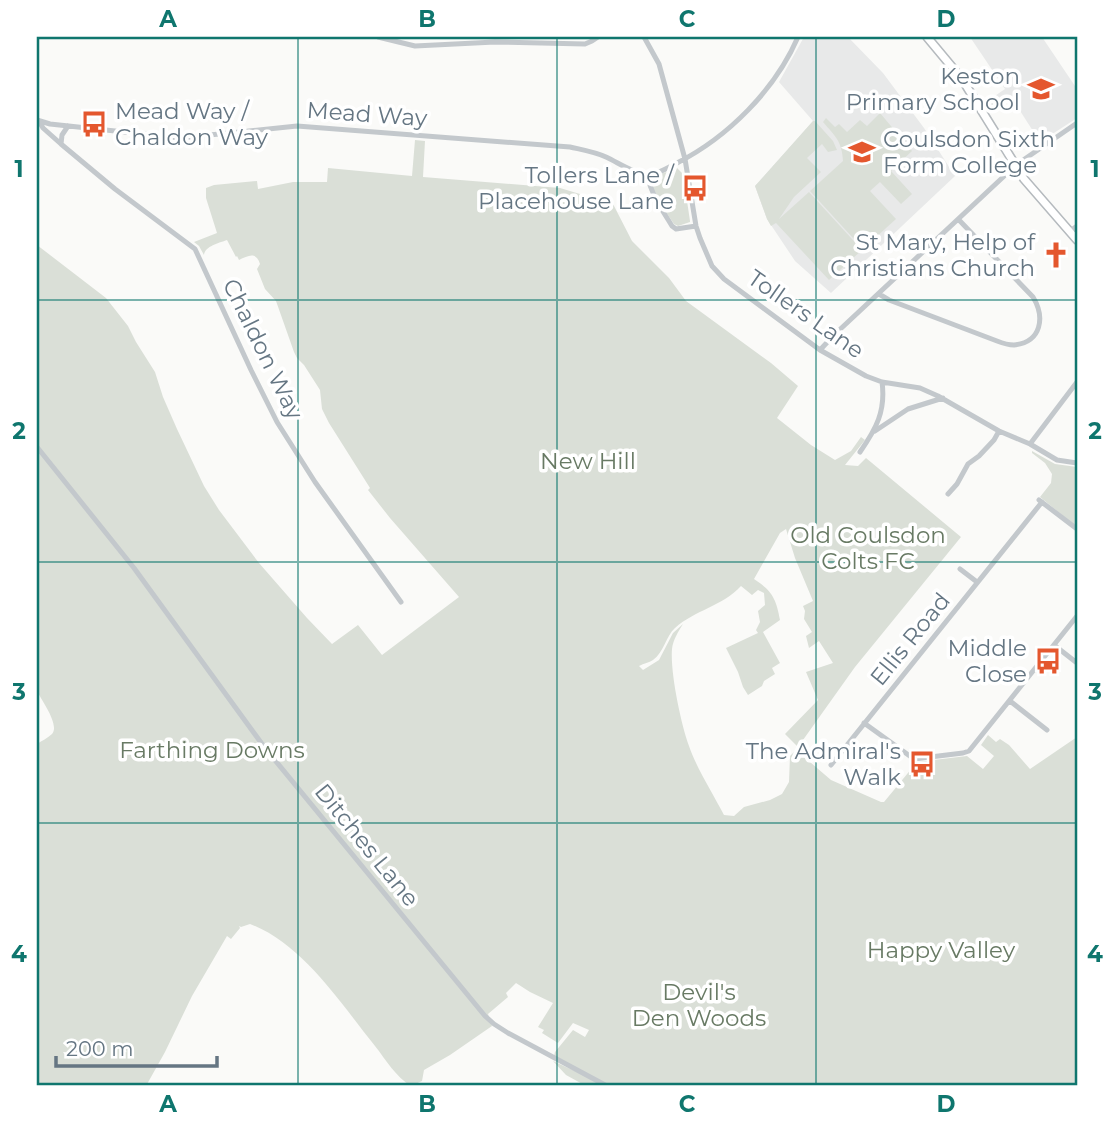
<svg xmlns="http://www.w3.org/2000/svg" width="1114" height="1123" viewBox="0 0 1114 1123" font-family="Montserrat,sans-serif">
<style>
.built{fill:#e8e9e9}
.green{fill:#dadfd7}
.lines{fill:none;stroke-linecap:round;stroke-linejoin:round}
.major-casing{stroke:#b5babe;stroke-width:10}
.minor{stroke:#c3c8cc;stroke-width:5}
.major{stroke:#fff;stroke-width:7}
.grid{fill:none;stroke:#0f766e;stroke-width:2;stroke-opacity:0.55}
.labels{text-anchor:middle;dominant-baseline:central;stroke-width:7;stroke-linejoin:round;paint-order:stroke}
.poi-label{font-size:23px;fill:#657683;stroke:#fff;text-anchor:end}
.street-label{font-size:23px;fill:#657683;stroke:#fff}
.park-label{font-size:23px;fill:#687a64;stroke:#fff}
.neatline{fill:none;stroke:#0f766e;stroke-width:2.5}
.grid-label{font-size:23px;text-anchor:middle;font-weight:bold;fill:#0f766e}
</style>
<rect width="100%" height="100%" fill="#fafaf8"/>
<path class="built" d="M804,37H848L883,73L924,128L955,176L831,293L795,261L767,219L755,186L813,121L779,82Z
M970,37H1042L1077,89V118L1040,142L1010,95L987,111L983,104L1005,89Z"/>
<path class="green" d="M880,113L912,151L891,171L912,194L901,204L880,182L870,191L896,219L863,249L810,191L843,161C842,141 835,136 823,122L826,118L835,127L839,124L847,132L860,120L867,126Z
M813,121H815L833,141L837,150L828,152L822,144L807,158L821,172L794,197L779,219L809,192L862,250L829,280L776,223L771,226L767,219L755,186Z
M415,140L425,141L423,177L560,188L613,204L632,241L669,278L686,301L771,363L798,386L777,418L811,445L835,460L851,451L861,437L865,440L845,465L858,466L866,458L961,537L855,667L798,747L785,734L818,700L806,672L833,663L819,641L809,648L806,636L812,632L804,619L805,611L803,606L813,601L795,558L786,529L780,533L754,579C772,591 776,598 780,620L763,632L780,663L772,668L775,674L764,681L762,686L748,695L743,687L738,672L726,648L758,633L756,630L760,622L758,611L765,605L764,593L758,590L752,595L741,586C723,606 695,610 675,628C666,636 664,652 653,660C649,663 644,663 639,666L643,670L659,660L673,633L683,624C678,632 673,640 672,649C670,672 681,724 689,746C696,767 713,794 724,815L734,816L744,807L770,800L782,794L789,782L790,756L796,750L831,780L881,802H884L917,762L967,756L983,769L994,756L981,745L988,735L996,742L1000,739L1009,745L1030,769L1077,737V1086H586L566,1075L553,1061L605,1085L554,1056L555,1052L573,1030L585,1037L589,1030L573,1023L558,1043L542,1033L544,1030L538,1027L553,1003L530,992L516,983L506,993L508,997L488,1014L492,1026L450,1055L424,1070L422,1081L411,1086C396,1077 386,1060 375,1046C341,1004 303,944 250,924L241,927L239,926L240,928L231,939L227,936L192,996L165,1052L146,1086H37V744C41,741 48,738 52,734C60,725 42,701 37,691V245L106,298L128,326L136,342L155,372L163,397L177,429L204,486L219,510L259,563L307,618L332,644L358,625L382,655L459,597L390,518L368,490L370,488L329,423L322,409L320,390L304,365L297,358L294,352L276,301L265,289L257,269L260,264C256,251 248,256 239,260L237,256L236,257L227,240C219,243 205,246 204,255L199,246L194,242L217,233L206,198V188L214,185L257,181L258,189L293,182H327L328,168L412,176Z
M677,168L683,174L690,221V222L678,226L674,224L656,197L650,178Z
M1032,451L1055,464L1077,467V524H1073L1040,497L1051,483L1052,474L1045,463L1032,453Z"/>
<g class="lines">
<g class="major-casing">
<path id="major" d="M927,37L962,79L1024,179L1077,240"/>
</g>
<path class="minor" d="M378,37L415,46L495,42L585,44L592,41L598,37
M644,37L659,64L685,159L696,226L700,238L712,266L724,279L820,350L866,376L882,382L920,388L938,396L999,431L1030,444L1057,460L1077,463
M37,120L50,124L180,138L297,126L570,147C583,150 595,152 606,157C621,164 635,175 652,174C660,173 669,167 677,163C728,137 775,90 798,37
M39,121L43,128L61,144L115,189L195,249L251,370L277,422L315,482L401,602
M61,144L62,135L68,126
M647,174C652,197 660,206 672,226L676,229L696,226
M1070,231L1077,226
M879,294L889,300L997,341C1002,343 1008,345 1014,345C1042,342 1045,317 1033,297L959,220
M820,350L834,335L1016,165L1077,123
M875,431L908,409L943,398
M1030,444L1077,382
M37,447L134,568L265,748L485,1016L494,1024L508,1033L607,1086
M860,452C876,429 886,411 882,382
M948,494L957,484L968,464L979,456L994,440L999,431
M1039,500L1077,529
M960,569L977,582
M1054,645L1077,663
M1010,701L1047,730
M864,723L914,759L963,753L969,751L1077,616
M831,765L1042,502"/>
<use href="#major" class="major"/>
</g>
<path class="grid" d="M298,37V1086M557,37V1086M816,37V1086M37,300H1077M37,562H1077M37,823H1077"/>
<defs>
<g id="school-bare" transform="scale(2.1)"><path d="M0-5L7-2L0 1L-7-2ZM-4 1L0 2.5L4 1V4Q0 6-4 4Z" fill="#e4572e" stroke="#fff" stroke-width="2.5" paint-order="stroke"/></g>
<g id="bus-bare" transform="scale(2.1)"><path d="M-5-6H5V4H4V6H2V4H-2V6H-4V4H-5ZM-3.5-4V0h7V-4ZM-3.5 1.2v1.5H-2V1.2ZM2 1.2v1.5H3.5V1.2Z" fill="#e4572e" stroke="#fff" stroke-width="2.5" paint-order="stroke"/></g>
<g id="university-bare" transform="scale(2.1)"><path d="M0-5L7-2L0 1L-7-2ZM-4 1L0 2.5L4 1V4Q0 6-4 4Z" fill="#e4572e" stroke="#fff" stroke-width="2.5" paint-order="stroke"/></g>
<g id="church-bare" transform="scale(2.1)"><path d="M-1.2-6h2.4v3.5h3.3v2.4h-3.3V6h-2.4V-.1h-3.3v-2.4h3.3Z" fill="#e4572e" stroke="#fff" stroke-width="2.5" paint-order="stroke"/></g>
</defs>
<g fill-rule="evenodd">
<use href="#school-bare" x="1041" y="89"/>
<use href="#bus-bare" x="94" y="124"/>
<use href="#university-bare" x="862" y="152"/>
<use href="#bus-bare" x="695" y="188"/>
<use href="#church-bare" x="1056" y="255"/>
<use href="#bus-bare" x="1048" y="661"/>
<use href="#bus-bare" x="922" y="764"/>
</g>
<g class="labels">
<g class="poi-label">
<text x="1020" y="76">Keston<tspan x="1020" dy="26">Primary School</tspan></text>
<text x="115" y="111" text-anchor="start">Mead Way /<tspan x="115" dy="26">Chaldon Way</tspan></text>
<text x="883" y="139" text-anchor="start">Coulsdon Sixth<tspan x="883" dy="26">Form College</tspan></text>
<text x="674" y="175">Tollers Lane /<tspan x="674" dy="26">Placehouse Lane</tspan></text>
<text x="1035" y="242">St Mary, Help of<tspan x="1035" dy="26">Christians Church</tspan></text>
<text x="1027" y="648">Middle<tspan x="1027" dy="26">Close</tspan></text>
<text x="901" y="751">The Admiral's<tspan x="901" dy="26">Walk</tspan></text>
</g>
<g class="street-label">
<text transform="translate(367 114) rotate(4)">Mead Way</text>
<text transform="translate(806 314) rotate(35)">Tollers Lane</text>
<text transform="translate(263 349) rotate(64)">Chaldon Way</text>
<text transform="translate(910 639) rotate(-51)">Ellis Road</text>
<text transform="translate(367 845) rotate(51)">Ditches Lane</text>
</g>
<g class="park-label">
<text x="588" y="461">New Hill</text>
<text x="868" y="535">Old Coulsdon<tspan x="868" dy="26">Colts FC</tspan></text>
<text x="212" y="750">Farthing Downs</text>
<text x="941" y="950">Happy Valley</text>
<text x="699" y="992">Devil's<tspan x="699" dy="26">Den Woods</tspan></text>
</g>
</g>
<rect width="1114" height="1123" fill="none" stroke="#ffffff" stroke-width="77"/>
<path d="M56 1056v10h161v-10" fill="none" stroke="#657683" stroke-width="3.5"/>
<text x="66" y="1056" font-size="21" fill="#657683" stroke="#ffffff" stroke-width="5" paint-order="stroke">200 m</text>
<rect x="38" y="38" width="1038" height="1046" class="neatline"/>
<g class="grid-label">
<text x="168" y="27">A</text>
<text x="427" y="27">B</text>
<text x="687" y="27">C</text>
<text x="946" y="27">D</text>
<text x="19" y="177">1</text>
<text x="1095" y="177">1</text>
<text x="19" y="439">2</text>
<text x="1095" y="439">2</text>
<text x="19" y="700">3</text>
<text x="1095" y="700">3</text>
<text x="19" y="962">4</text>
<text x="1095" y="962">4</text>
<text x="168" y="1112">A</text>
<text x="427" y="1112">B</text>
<text x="687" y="1112">C</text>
<text x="946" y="1112">D</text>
</g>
</svg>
